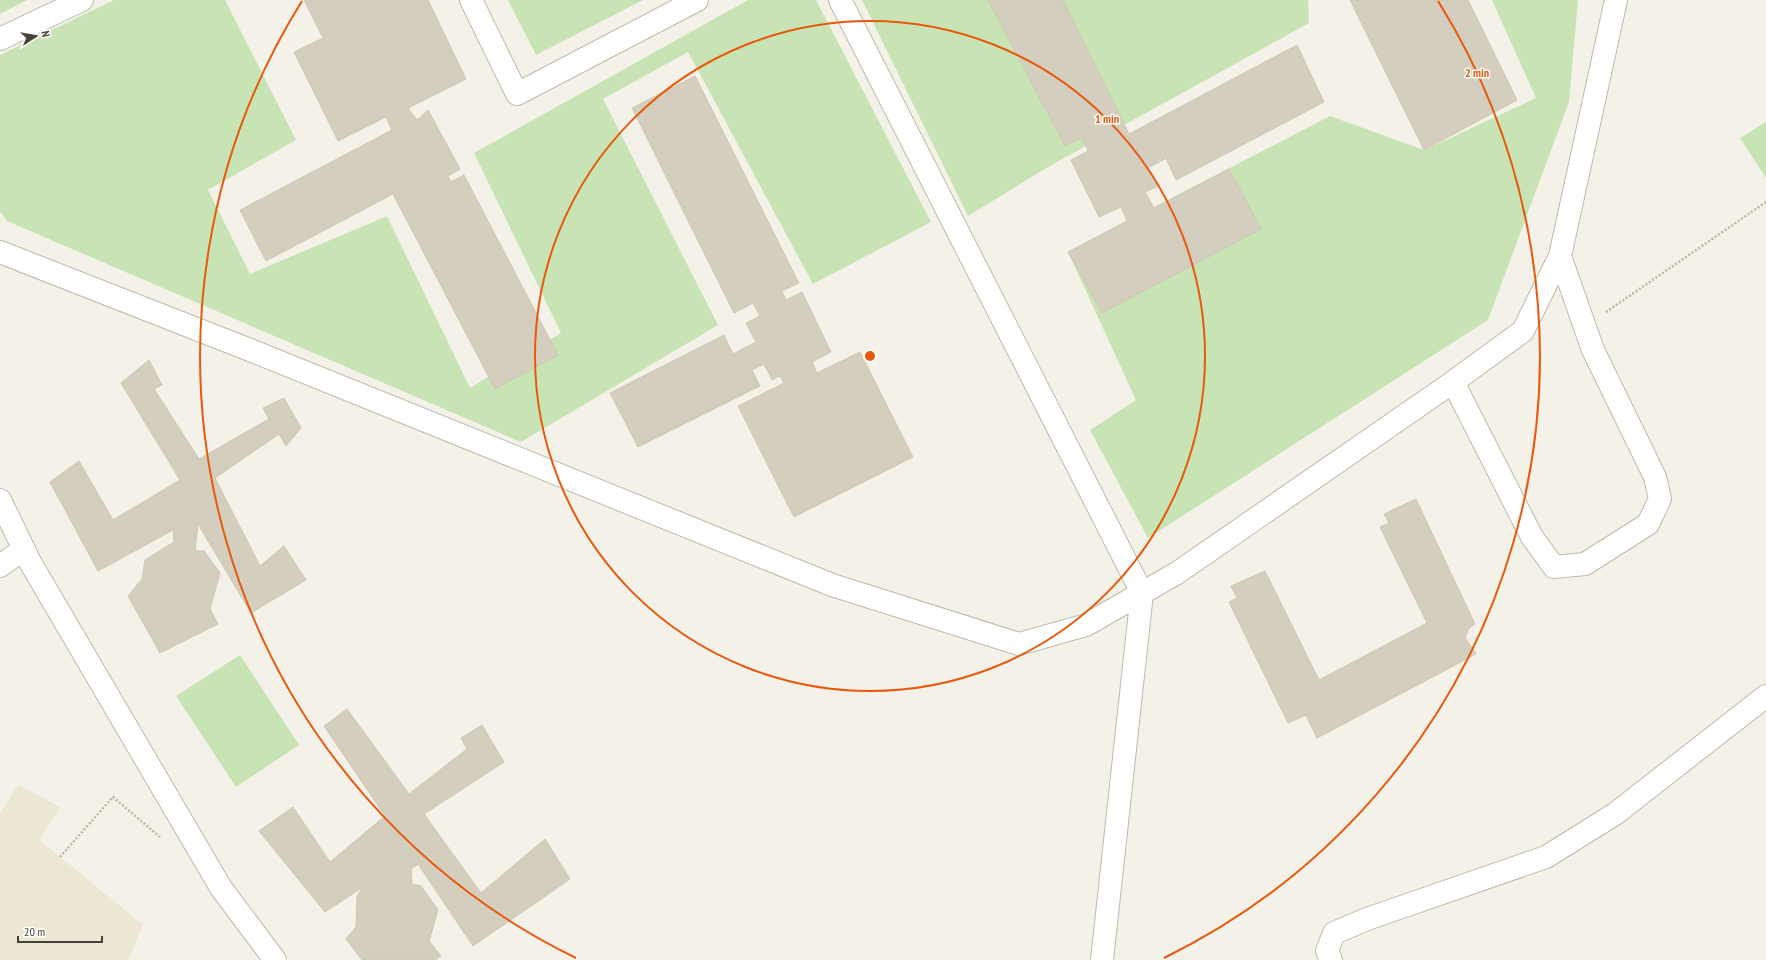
<svg xmlns="http://www.w3.org/2000/svg" width="1766" height="960" viewBox="0 0 1766 960" font-family="'PT Sans Narrow',sans-serif">
<style>
.education{fill:#ebe7d3}
.green{fill:#c8e4b4}
.building{fill:#d4cebe;stroke:#cec7b2}
.lines{fill:none;stroke-linecap:round;stroke-linejoin:round}
.minor-casing{stroke:#bebaab;stroke-width:24}
.path{stroke:#beb79e;stroke-width:2.5;stroke-dasharray:2 2;stroke-linecap:butt}
.minor{stroke:#fff;stroke-width:22}
.ring{fill:none;stroke:#e8590c;stroke-width:2}
.centre{fill:#e8590c;stroke:#fff;stroke-width:2}
.ring-label{font-size:12px;text-anchor:middle;font-weight:bold;fill:#e8590c;stroke:#fff;stroke-width:3;stroke-linejoin:round;paint-order:stroke}
</style>
<rect width="100%" height="100%" fill="#f3f1e8"/>
<path class="education" d="M18,785L60,807L39,840L143,925L128,960H0V813Z"/>
<path class="green" d="M0,0H27L0,14Z
M114,0H225L296,140L208,190L250,274L387,216L470,388L561,333L474,153L748,0H816L931,222L813,284L688,52L603,99L718,325L521,442L7,221L0,211V55Z
M508,0H643L536,55Z
M862,0H1308L1309,23L1048,167L968,216Z
M1492,0H1578L1569,102L1488,320L1148,538L1090,430L1136,400L1068,252L1330,116L1424,150L1536,98Z
M1766,122V178L1740,138Z
M240,655L299,745L236,787L176,696Z"/>
<path class="building" d="M304,0H428L466,79L408,108L417,120L428,110L460,169L448,176L451,182L464,175L558,355L495,389L393,194L266,261L240,210L392,130L386,117L338,141L294,52L323,38Z
M988,0H1063L1129,134L1297,45L1324,102L1176,180L1166,158L1148,168L1159,186L1145,192L1154,208L1229,169L1261,229L1102,313L1068,252L1127,221L1121,207L1099,217L1071,160L1088,151L1083,137L1065,146Z
M1350,0H1468L1517,100L1424,150Z
M695,76L799,283L782,291L786,300L802,292L831,352L812,362L817,373L860,352L913,457L794,517L738,406L784,383L780,376L772,380L764,364L752,370L760,386L638,447L610,393L724,335L733,354L756,342L746,323L760,316L753,303L734,313L632,108Z
M149,360L162,385L154,389L199,459L269,419L263,408L284,398L301,428L286,446L279,434L215,478L260,566L284,546L306,580L251,613L198,524L195,551H204L220,573L210,609L218,624L160,653L128,596L142,579L145,560L174,542L173,530L98,571L50,482L79,461L113,520L180,480L121,383Z
M1416,499L1475,624L1469,628L1465,638L1476,654L1317,738L1306,715L1288,723L1229,602L1237,598L1231,586L1265,571L1319,680L1427,623L1380,527L1389,523L1384,514Z
M347,709L409,794L467,749L461,738L482,725L504,762L424,814L481,893L545,839L570,879L473,946L418,864L411,869L412,884L421,886L438,910L429,941L441,956L435,960H362L346,939L356,927L357,896L363,887L325,912L259,831L293,807L330,862L385,816L324,726Z"/>
<g class="lines">
<g class="minor-casing">
<path id="minor" d="M471,0L517,94L697,0
M840,0L1142,593L1102,960
M0,39L82,0
M0,252L250,350L832,585L1019,644L1086,625L1177,573L1453,382L1523,331L1560,256L1616,0
M1453,382L1532,537L1554,567L1585,564L1648,524L1660,499L1655,477L1593,350L1560,256
M0,500L30,562L221,888L275,960
M0,566L24,549
M1331,960L1327,951L1334,933L1367,919L1546,857L1615,814L1766,696"/>
</g>
<path class="path" d="M1606,312L1766,202
M60,857L113,797L160,837"/>
<use href="#minor" class="minor"/>
</g>
<g class="ring">
<circle cx="870" cy="356" r="335"/>
<path d="M576 958A670 670 0 0 1 302 1M1438 1A670 670 0 0 1 1164 958"/>
</g>
<circle cx="870" cy="356" r="6" class="centre"/>
<g class="ring-label">
<text x="1477" y="77">2 min</text>
<text x="1107" y="123">1 min</text>
</g>
<g transform="translate(36 36) rotate(78)" stroke="#ffffff" stroke-width="3" paint-order="stroke">
<path d="M0-3L7 15L0 10L-7 15Z" fill="#464237"/>
<text y="-6" font-size="11" font-weight="bold" text-anchor="middle" fill="#464237">N</text>
</g>
<path d="M18 936v6h84v-6" fill="none" stroke="#464237" stroke-width="2"/>
<text x="24" y="936" font-size="12" fill="#464237" stroke="#ffffff" stroke-width="3" paint-order="stroke">20 m</text>
</svg>
